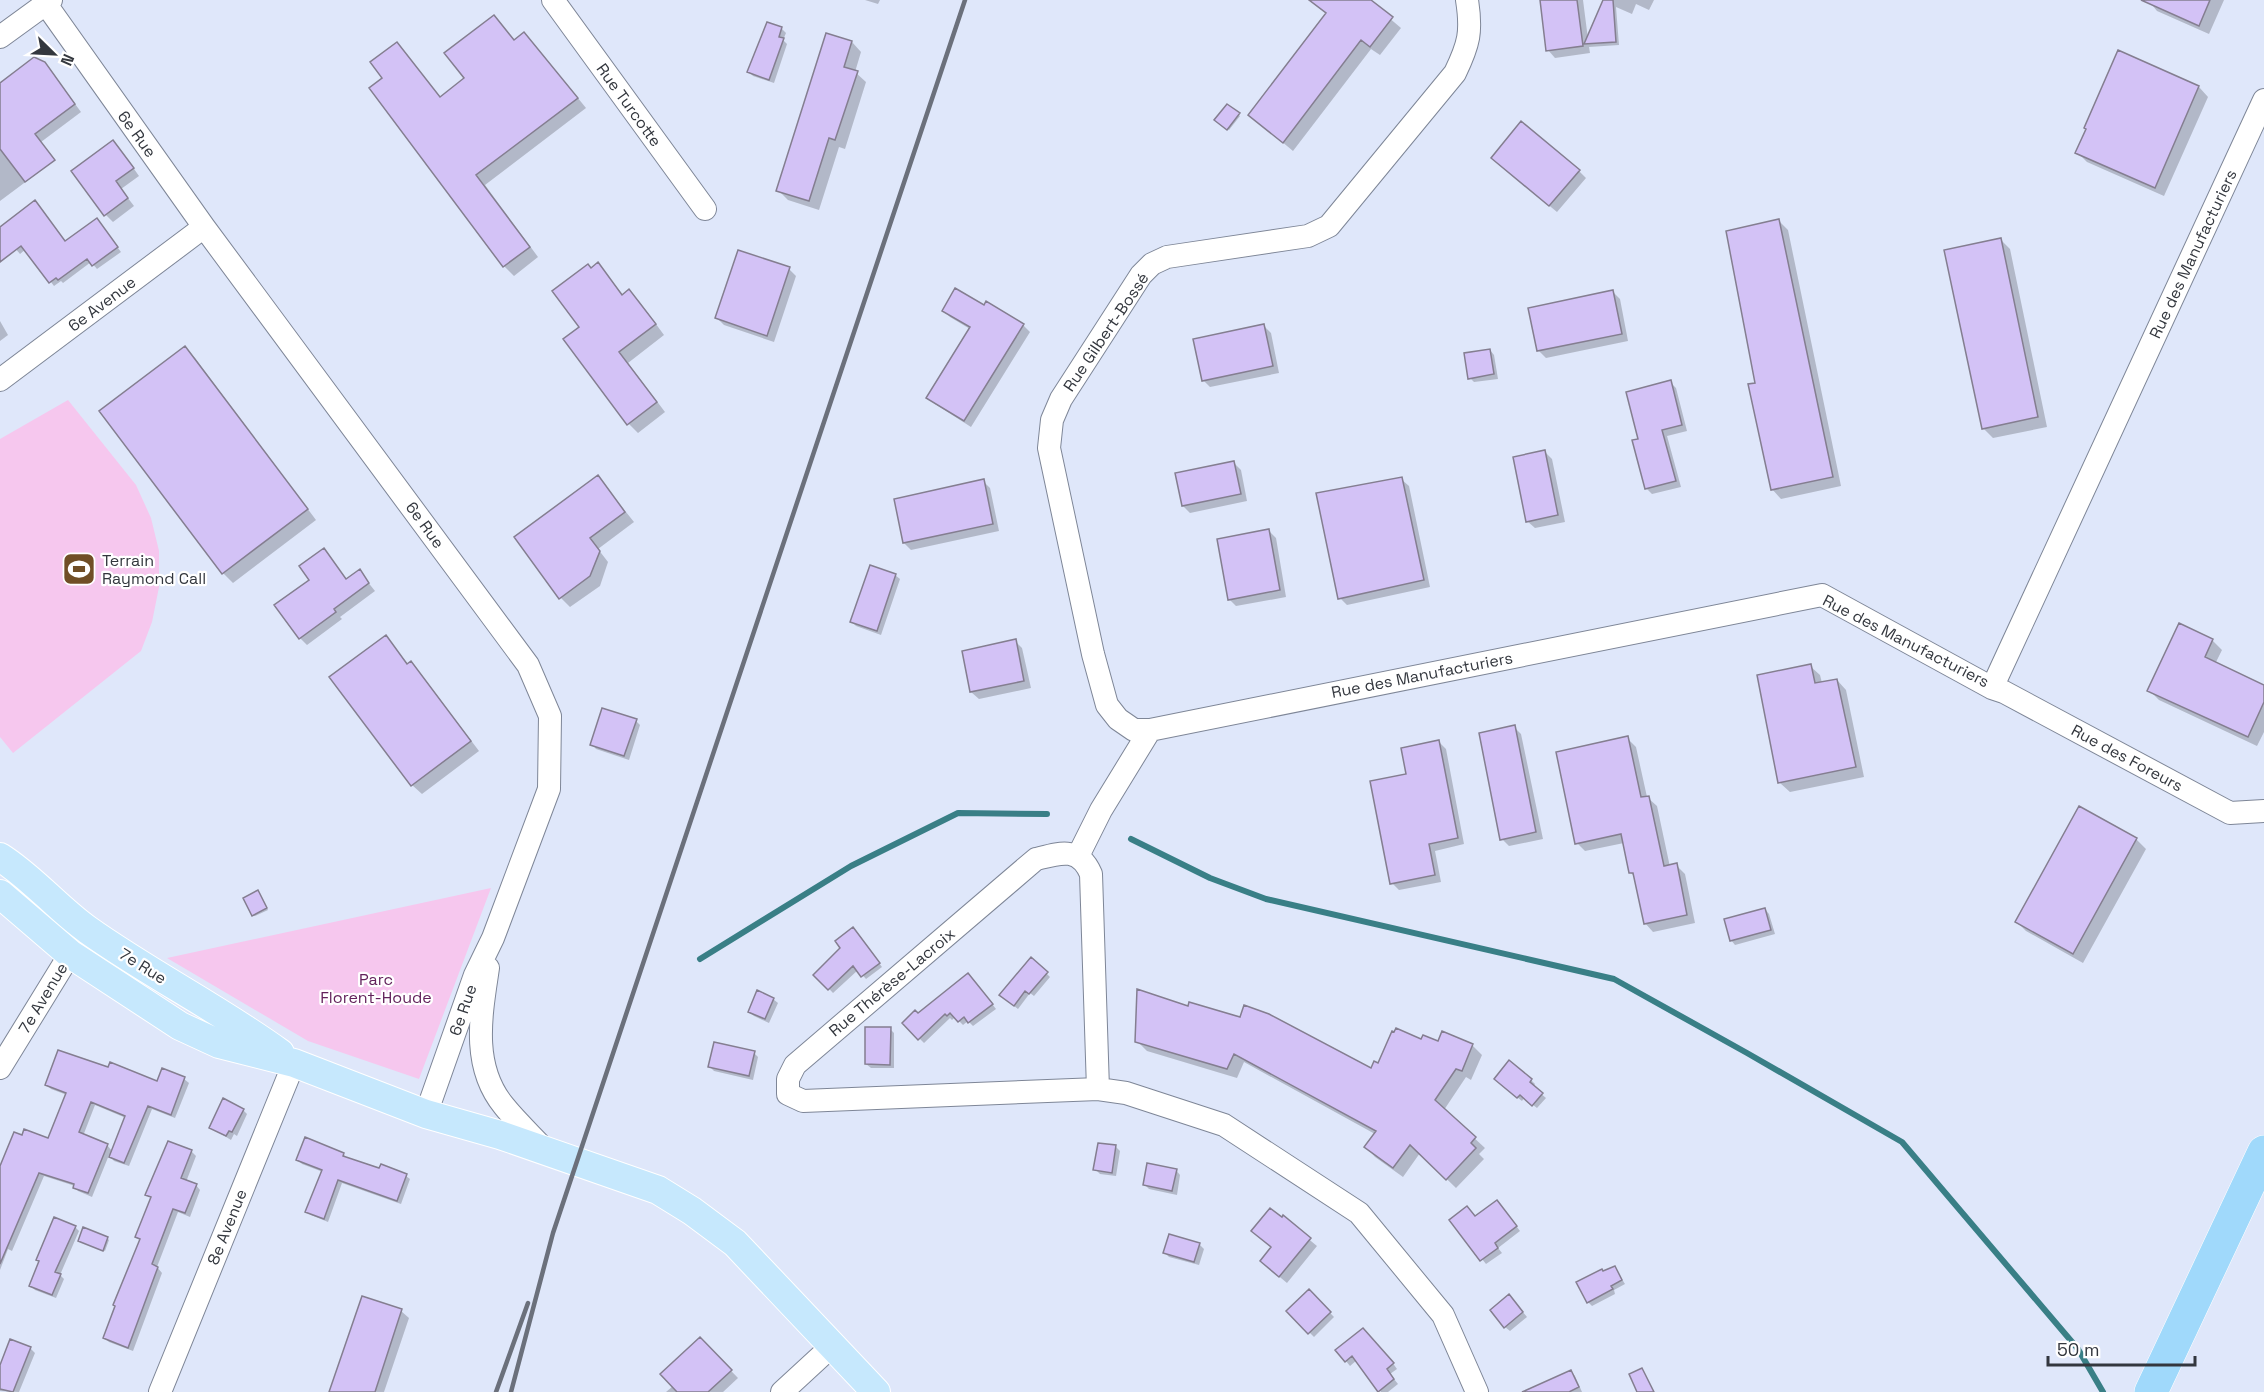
<svg xmlns="http://www.w3.org/2000/svg" width="2264" height="1392" viewBox="0 0 2264 1392" font-family="'Space Grotesk',sans-serif">
<style>
.green{fill:#f6c7ee}
.shadow{fill:#0003;fill-rule:evenodd}
.lines{fill:none;stroke-linecap:round;stroke-linejoin:round}
.stream{stroke:#397f86;stroke-width:6}
.building{fill:#d3c2f6;stroke:#847e90;stroke-width:1.5}
.minor-casing{stroke:#7e8697;stroke-width:24}
.major-casing{stroke:#fff;stroke-width:30}
.highway-casing{stroke:#fff;stroke-width:34}
.minor{stroke:#fff;stroke-width:22}
.major{stroke:#c6e8fd;stroke-width:28}
.highway{stroke:#a0d9fb;stroke-width:33}
.rail{stroke:#6b707b;stroke-width:4.5}
.labels{text-anchor:middle;dominant-baseline:central;stroke-width:4.5;stroke-linejoin:round;paint-order:stroke}
.street-label{font-size:16px;fill:#33373e;stroke:#fff}
.poi-label{font-size:16px;fill:#33373e;stroke:#fff;text-anchor:start}
.park-label{font-size:16px;fill:#63225c;stroke:#fff}
</style>
<rect width="100%" height="100%" fill="#dfe7fa"/>
<path class="green" d="M68,400L136,485L151,518L159,551V587L152,622L141,651L13,753L0,737V439Z
M491,888L419,1079L308,1041L167,958Z"/>
<path class="shadow" d="M865,0H880L878,4Z
M1309,0H1368L1401,28L1380,55L1371,49L1293,151L1250,115L1327,14Z
M1541,0H1583L1588,39L1605,0H1654L1649,10L1636,4L1632,14L1616,7L1619,45L1589,47L1590,53L1555,58L1548,50Z
M2148,0H2224L2209,34L2157,11Z
M494,17L515,41L534,44L586,108L485,185L538,257L514,276L504,266L371,89L384,79L397,44L441,98L466,79Z
M768,24L782,29L786,33L783,40L787,44L774,83L753,76L749,72Z
M827,35L852,42L861,52L855,72L866,82L845,149L839,147L819,210L788,200L778,190Z
M2119,52L2199,87L2208,97L2164,196L2087,162L2077,152Z
M50,70L81,112L41,142L55,160L0,201V84Z
M1227,106L1240,116L1229,130L1216,120Z
M120,149L139,176L121,189L134,206L113,222L106,215Z
M1500,165L1579,171L1586,178L1557,212Z
M1779,221L1788,230L1841,486L1781,499L1772,489L1757,384Z
M100,224L121,252L97,269L91,262L63,283L61,281L54,286L26,249L20,254L14,247L0,258V228L65,243Z
M2000,239L2010,249L2047,427L1993,438L1983,428Z
M598,264L624,296L629,291L639,301L664,335L628,363L665,412L638,433L629,424L581,327L591,270Z
M789,269L796,276L774,342L724,325L717,318Z
M1613,292L1620,299L1628,341L1546,358L1539,351L1530,309Z
M984,307L1023,325L1030,332L971,427L935,404L928,398L970,329L950,317L944,311Z
M0,321L8,335L0,341Z
M1264,326L1271,333L1279,373L1210,387L1203,380Z
M185,348L195,358L316,520L233,583L223,573Z
M1490,350L1494,355L1498,379L1474,382L1470,378Z
M1670,382L1676,388L1687,431L1667,436L1681,487L1652,494L1646,488L1640,440Z
M1545,452L1552,459L1565,522L1535,528L1527,521Z
M1234,463L1241,470L1247,501L1190,513L1183,506Z
M598,477L634,522L598,549L608,562L600,586L570,607L561,598Z
M1401,479L1409,486L1430,587L1347,605L1340,598Z
M983,481L990,488L999,531L911,550L904,543Z
M1269,531L1276,538L1286,597L1236,606L1229,599Z
M324,550L347,580L359,571L375,591L340,617L342,619L307,645L300,638L311,581Z
M895,575L900,579L881,635L856,626L852,622Z
M385,637L409,665L411,663L420,673L479,751L422,794L412,785Z
M2212,640L2222,650L2215,664L2264,686V732L2257,746L2159,700L2149,690Z
M1015,641L1022,648L1031,688L979,699L971,692Z
M1810,666L1820,675L1822,683L1837,680L1846,690L1864,777L1790,792L1780,783Z
M636,721L640,725L629,760L596,749L592,744Z
M1514,727L1521,734L1543,839L1509,846L1502,839Z
M1627,738L1636,747L1647,797L1657,806L1670,867L1676,865L1685,874L1695,923L1653,932L1645,923L1635,877L1631,873L1624,843L1585,851L1577,843Z
M1439,742L1446,749L1464,844L1435,851L1441,882L1399,890L1392,883L1408,776Z
M2136,839L2146,849L2083,963L2026,931L2017,922Z
M259,894L268,910L255,916L253,915Z
M1765,909L1769,914L1775,934L1735,945L1731,940Z
M857,933L882,967L866,979L858,970L833,993L816,975Z
M1046,973L1050,977L1034,996L1030,993L1018,1009L1005,999Z
M973,979L996,1009L973,1026L968,1021L963,1025L955,1017L952,1020L950,1018L924,1043L904,1023Z
M773,999L778,1003L769,1023L754,1016L749,1012Z
M890,1029L894,1033V1068H871L866,1064Z
M1137,1041L1372,1070L1422,1041L1472,1045L1482,1055L1471,1080L1466,1077L1444,1110L1485,1148L1479,1154L1484,1159L1456,1188L1420,1153L1403,1177L1375,1157L1366,1147L1375,1134L1244,1062L1237,1078L1147,1051Z
M754,1053L758,1057L753,1080L714,1071L710,1067Z
M1509,1062L1531,1080L1535,1084L1533,1087L1546,1098L1537,1108L1524,1098L1522,1101L1499,1083Z
M184,1079L189,1083L175,1118L152,1109L129,1166L114,1161L109,1155L92,1197L78,1191L75,1186L44,1176L12,1251L8,1249L0,1270V1199L49,1139L67,1095L51,1089L47,1085L158,1083ZM95,1105L126,1118L112,1151L107,1145L83,1136Z
M243,1110L247,1114L237,1136L234,1134L231,1140L210,1127Z
M169,1143L192,1152L196,1156L186,1182L196,1185L200,1190L190,1217L178,1212L157,1267L162,1273L133,1351L109,1342L104,1337L141,1240L137,1237L152,1199L147,1194Z
M1116,1147L1120,1151L1116,1176L1100,1174L1095,1169Z
M343,1154L347,1158L380,1170L382,1166L406,1176L410,1179L401,1204L342,1183L328,1222L311,1215L307,1211L323,1172L302,1164L298,1160Z
M1176,1170L1180,1175L1177,1195L1149,1189L1145,1185Z
M1501,1206L1520,1231L1498,1248L1502,1253L1486,1264L1451,1220L1475,1217Z
M1283,1218L1317,1246L1287,1283L1269,1268L1272,1248Z
M75,1227L79,1231L60,1275L64,1279L56,1298L35,1290L31,1286L40,1263L38,1260Z
M107,1238L109,1240L105,1251L81,1242Z
M1199,1244L1204,1249L1199,1265L1169,1257L1165,1253Z
M1615,1268L1625,1284L1614,1290L1615,1294L1592,1306L1588,1302L1604,1273Z
M1309,1291L1334,1317L1314,1337L1288,1311Z
M1513,1300L1527,1317L1510,1331L1505,1327Z
M401,1311L409,1318L384,1392H330Z
M700,1339L738,1378L723,1392H666L673,1386Z
M30,1348L35,1353L19,1392L0,1391V1369Z
M1337,1350L1387,1355L1397,1369L1390,1374L1398,1384L1388,1392H1381L1357,1360L1350,1366Z
M1571,1371L1575,1376L1582,1392H1547Z"/>
<g class="lines">
<path class="stream" d="M1131,839L1210,878L1266,899L1614,979L1747,1053L1902,1142L2078,1349L2103,1392
M700,959L851,866L958,813L1047,814"/>
</g>
<path class="building" d="M1309,0H1371L1393,17L1370,47L1361,40L1283,143L1248,115L1326,13Z
M1540,0H1577L1583,46L1546,51Z
M1603,0H1613L1616,42L1584,44Z
M2141,0H2210L2199,26Z
M494,15L514,40L524,32L578,98L476,175L530,247L503,267L369,88L382,78L370,62L397,42L440,97L464,78L444,53Z
M767,22L782,27L779,37L784,38L769,80L747,72Z
M826,33L852,41L844,67L858,71L835,140L829,138L809,201L776,191Z
M2118,50L2199,86L2155,188L2075,153L2086,129L2084,128Z
M34,57L45,62L75,104L35,134L55,160L25,182L0,149V83Z
M1227,104L1240,113L1227,130L1214,120Z
M1521,121L1580,170L1549,206L1491,158Z
M113,140L134,168L116,181L128,198L104,216L71,171Z
M35,200L65,241L97,218L118,247L92,266L87,259L58,280L56,278L49,283L21,246L0,262V227Z
M1779,219L1833,477L1771,490L1748,384L1755,383L1726,231Z
M2001,238L2038,417L1982,429L1944,250Z
M738,250L790,267L767,336L715,318Z
M598,262L622,295L629,289L656,324L619,352L657,402L627,425L563,339L579,327L552,291L588,264L591,268Z
M955,288L984,305L986,301L1024,324L964,421L926,398L970,327L942,311Z
M1613,290L1622,334L1537,351L1528,308Z
M1264,324L1273,366L1202,381L1193,339Z
M185,346L308,509L222,574L99,411Z
M1490,349L1494,374L1468,379L1464,353Z
M1671,380L1682,425L1662,430L1676,481L1645,489L1632,440L1638,439L1626,392Z
M1545,450L1558,515L1526,522L1513,457Z
M1234,461L1241,494L1182,506L1175,473Z
M598,475L625,512L590,538L600,551L590,576L559,599L514,537Z
M1402,477L1424,580L1338,599L1316,493Z
M984,479L993,524L903,543L894,499Z
M1269,529L1280,590L1228,600L1217,539Z
M324,548L346,579L360,569L369,583L334,609L336,612L299,639L274,605L309,580L299,566Z
M870,565L896,574L877,631L850,622Z
M2179,623L2213,639L2205,657L2264,685V702L2248,737L2147,691Z
M386,635L407,664L411,661L471,741L411,786L329,677Z
M1016,639L1024,681L970,692L962,651Z
M1811,664L1815,683L1837,679L1856,767L1778,783L1757,675Z
M602,708L637,719L624,756L590,745Z
M1515,725L1536,832L1500,840L1479,733Z
M1628,736L1641,797L1649,796L1664,866L1677,863L1687,915L1644,924L1633,873H1629L1621,834L1575,844L1556,752Z
M1439,740L1458,838L1429,844L1435,875L1390,884L1370,781L1406,774L1401,748Z
M2079,806L2137,838L2073,954L2015,922Z
M258,890L267,908L252,916L243,898Z
M1765,908L1771,930L1730,941L1724,919Z
M853,927L880,963L861,977L853,966L828,990L813,975L840,948L835,941Z
M1031,957L1048,972L1029,994L1025,991L1014,1006L999,995Z
M968,973L993,1004L968,1023L964,1017L958,1022L950,1013L947,1016L945,1014L918,1040L902,1023L915,1010L918,1013Z
M1137,989L1188,1006L1189,1002L1240,1017L1244,1005L1269,1014L1371,1068L1374,1061L1378,1063L1392,1031L1394,1032L1396,1028L1421,1039L1423,1035L1438,1041L1442,1031L1473,1044L1462,1071L1456,1069L1435,1100L1476,1137L1471,1143L1476,1148L1446,1180L1410,1145L1393,1168L1364,1147L1376,1131L1234,1054L1227,1069L1135,1042Z
M757,990L774,998L765,1019L748,1012Z
M865,1027H891L890,1065L865,1064Z
M714,1042L755,1051L749,1076L708,1067Z
M58,1050L108,1067L110,1062L157,1081L162,1068L185,1077L171,1115L148,1106L124,1163L109,1157L125,1116L91,1102L79,1132L108,1144L88,1193L73,1188L74,1184L39,1173L0,1264V1166L14,1132L22,1135L24,1129L48,1138L66,1093L45,1085Z
M1509,1060L1532,1079L1530,1082L1543,1093L1532,1106L1520,1095L1517,1098L1494,1079Z
M223,1098L244,1109L232,1132L229,1131L226,1136L209,1128Z
M305,1137L344,1153L343,1156L379,1168L381,1164L407,1174L397,1201L338,1180L324,1219L305,1212L322,1170L296,1160Z
M168,1141L192,1150L181,1178L197,1184L185,1213L173,1209L152,1264L158,1267L128,1348L103,1338L115,1306L113,1305L140,1239L135,1237L151,1197L145,1195Z
M1098,1143L1116,1145L1112,1173L1093,1170Z
M1147,1163L1177,1169L1172,1191L1143,1185Z
M1497,1200L1517,1226L1495,1243L1498,1248L1480,1261L1449,1220L1467,1206L1475,1216Z
M1270,1208L1282,1217L1283,1215L1311,1238L1279,1277L1260,1261L1271,1247L1251,1231Z
M54,1217L76,1226L55,1272L61,1274L52,1295L29,1286L39,1261L36,1260Z
M83,1227L108,1237L103,1251L78,1241Z
M1169,1234L1200,1243L1194,1262L1163,1253Z
M1615,1266L1622,1280L1611,1286L1613,1289L1587,1303L1576,1282L1602,1269L1603,1271Z
M1309,1289L1331,1312L1308,1334L1286,1311Z
M1509,1294L1523,1312L1504,1328L1490,1310Z
M362,1296L402,1309L375,1392H329Z
M1363,1328L1394,1363L1387,1369L1394,1379L1378,1392L1352,1356L1345,1362L1335,1350Z
M700,1337L732,1370L708,1392H677L660,1374Z
M10,1339L31,1347L13,1392L0,1389V1365Z
M1642,1368L1654,1392H1637L1629,1374Z
M1571,1370L1579,1387L1569,1392H1522Z"/>
<g class="lines">
<g class="minor-casing">
<path id="minor" d="M43,0L204,227L528,665L550,716L549,789L493,938L475,975L426,1114
M553,0L705,209
M1467,0C1472,32 1469,44 1455,73L1329,226L1308,236L1167,257L1152,264L1141,275L1061,399L1052,420L1049,448L1093,654L1107,705L1118,719L1134,730H1150L1822,595L1992,688L2004,692L2230,813L2264,811
M0,37L51,0
M0,380L204,227
M1992,688L2264,100
M1078,856L1101,810L1150,730
M488,968C481,1015 471,1066 504,1106C516,1121 531,1135 545,1150
M0,1068L86,928
M1098,1089L1091,874C1079,846 1060,853 1036,859L795,1065L788,1079V1094L803,1101L1098,1089L1126,1093L1224,1125L1359,1213L1443,1315L1477,1392
M160,1392L294,1063
M782,1392L832,1346"/>
</g>
<g class="major-casing">
<path id="major" d="M0,857C32,877 57,908 88,930C150,974 218,1008 280,1053
M0,894L70,954L180,1026L219,1044L294,1063L426,1114L500,1135L658,1190L692,1211L735,1243L876,1392"/>
</g>
<g class="highway-casing">
<path id="highway" d="M2151,1392L2264,1152"/>
</g>
<use href="#minor" class="minor"/>
<use href="#major" class="major"/>
<use href="#highway" class="highway"/>
<path class="rail" d="M496,1392L528,1303
M511,1392L553,1233L965,0"/>
</g>
<defs>
<g id="stadium-square" transform="scale(1.725)"><rect x="-9" y="-9" width="18" height="18" rx="4" fill="#704e26" stroke="#fff"/><path d="M0-5a6.5 5 0 1 0 0 10a6.5 5 0 1 0 0-10ZM-3.5-1.8h7v3.6h-7Z" fill="#fff"/></g>
</defs>
<g fill-rule="evenodd">
<use href="#stadium-square" x="79" y="569"/>
</g>
<g class="labels">
<g class="street-label">
<text transform="translate(629 105) rotate(54)">Rue Turcotte</text>
<text transform="translate(137 134) rotate(54)">6e Rue</text>
<text transform="translate(2193 254) rotate(-65)">Rue des Manufacturiers</text>
<text transform="translate(102 304) rotate(-37)">6e Avenue</text>
<text transform="translate(1106 332) rotate(-56)">Rue Gilbert-Bossé</text>
<text transform="translate(425 525) rotate(54)">6e Rue</text>
<text transform="translate(1906 641) rotate(27)">Rue des Manufacturiers</text>
<text transform="translate(1422 675) rotate(-11)">Rue des Manufacturiers</text>
<text transform="translate(2127 758) rotate(28)">Rue des Foreurs</text>
<text transform="translate(143 966) rotate(32)">7e Rue</text>
<text transform="translate(892 982) rotate(-40)">Rue Thérèse-Lacroix</text>
<text transform="translate(43 998) rotate(-59)">7e Avenue</text>
<text transform="translate(463 1010) rotate(-71)">6e Rue</text>
<text transform="translate(227 1227) rotate(-68)">8e Avenue</text>
</g>
<g class="poi-label">
<text x="102" y="560">Terrain<tspan x="102" dy="18">Raymond Call</tspan></text>
</g>
<g class="park-label">
<text x="376" y="979">Parc<tspan x="376" dy="18">Florent-Houde</tspan></text>
</g>
</g>
<g transform="translate(54 54) rotate(114)" stroke="#ffffff" stroke-width="4.5" paint-order="stroke">
<path d="M0-4.5L10 22L0 15L-10 22Z" fill="#33373e"/>
<text y="-9" font-size="16" font-weight="bold" text-anchor="middle" fill="#33373e">N</text>
</g>
<path d="M2048 1356v9h147v-9" fill="none" stroke="#33373e" stroke-width="3"/>
<text x="2057" y="1356" font-size="18" fill="#33373e" stroke="#ffffff" stroke-width="4.5" paint-order="stroke">50 m</text>
</svg>
